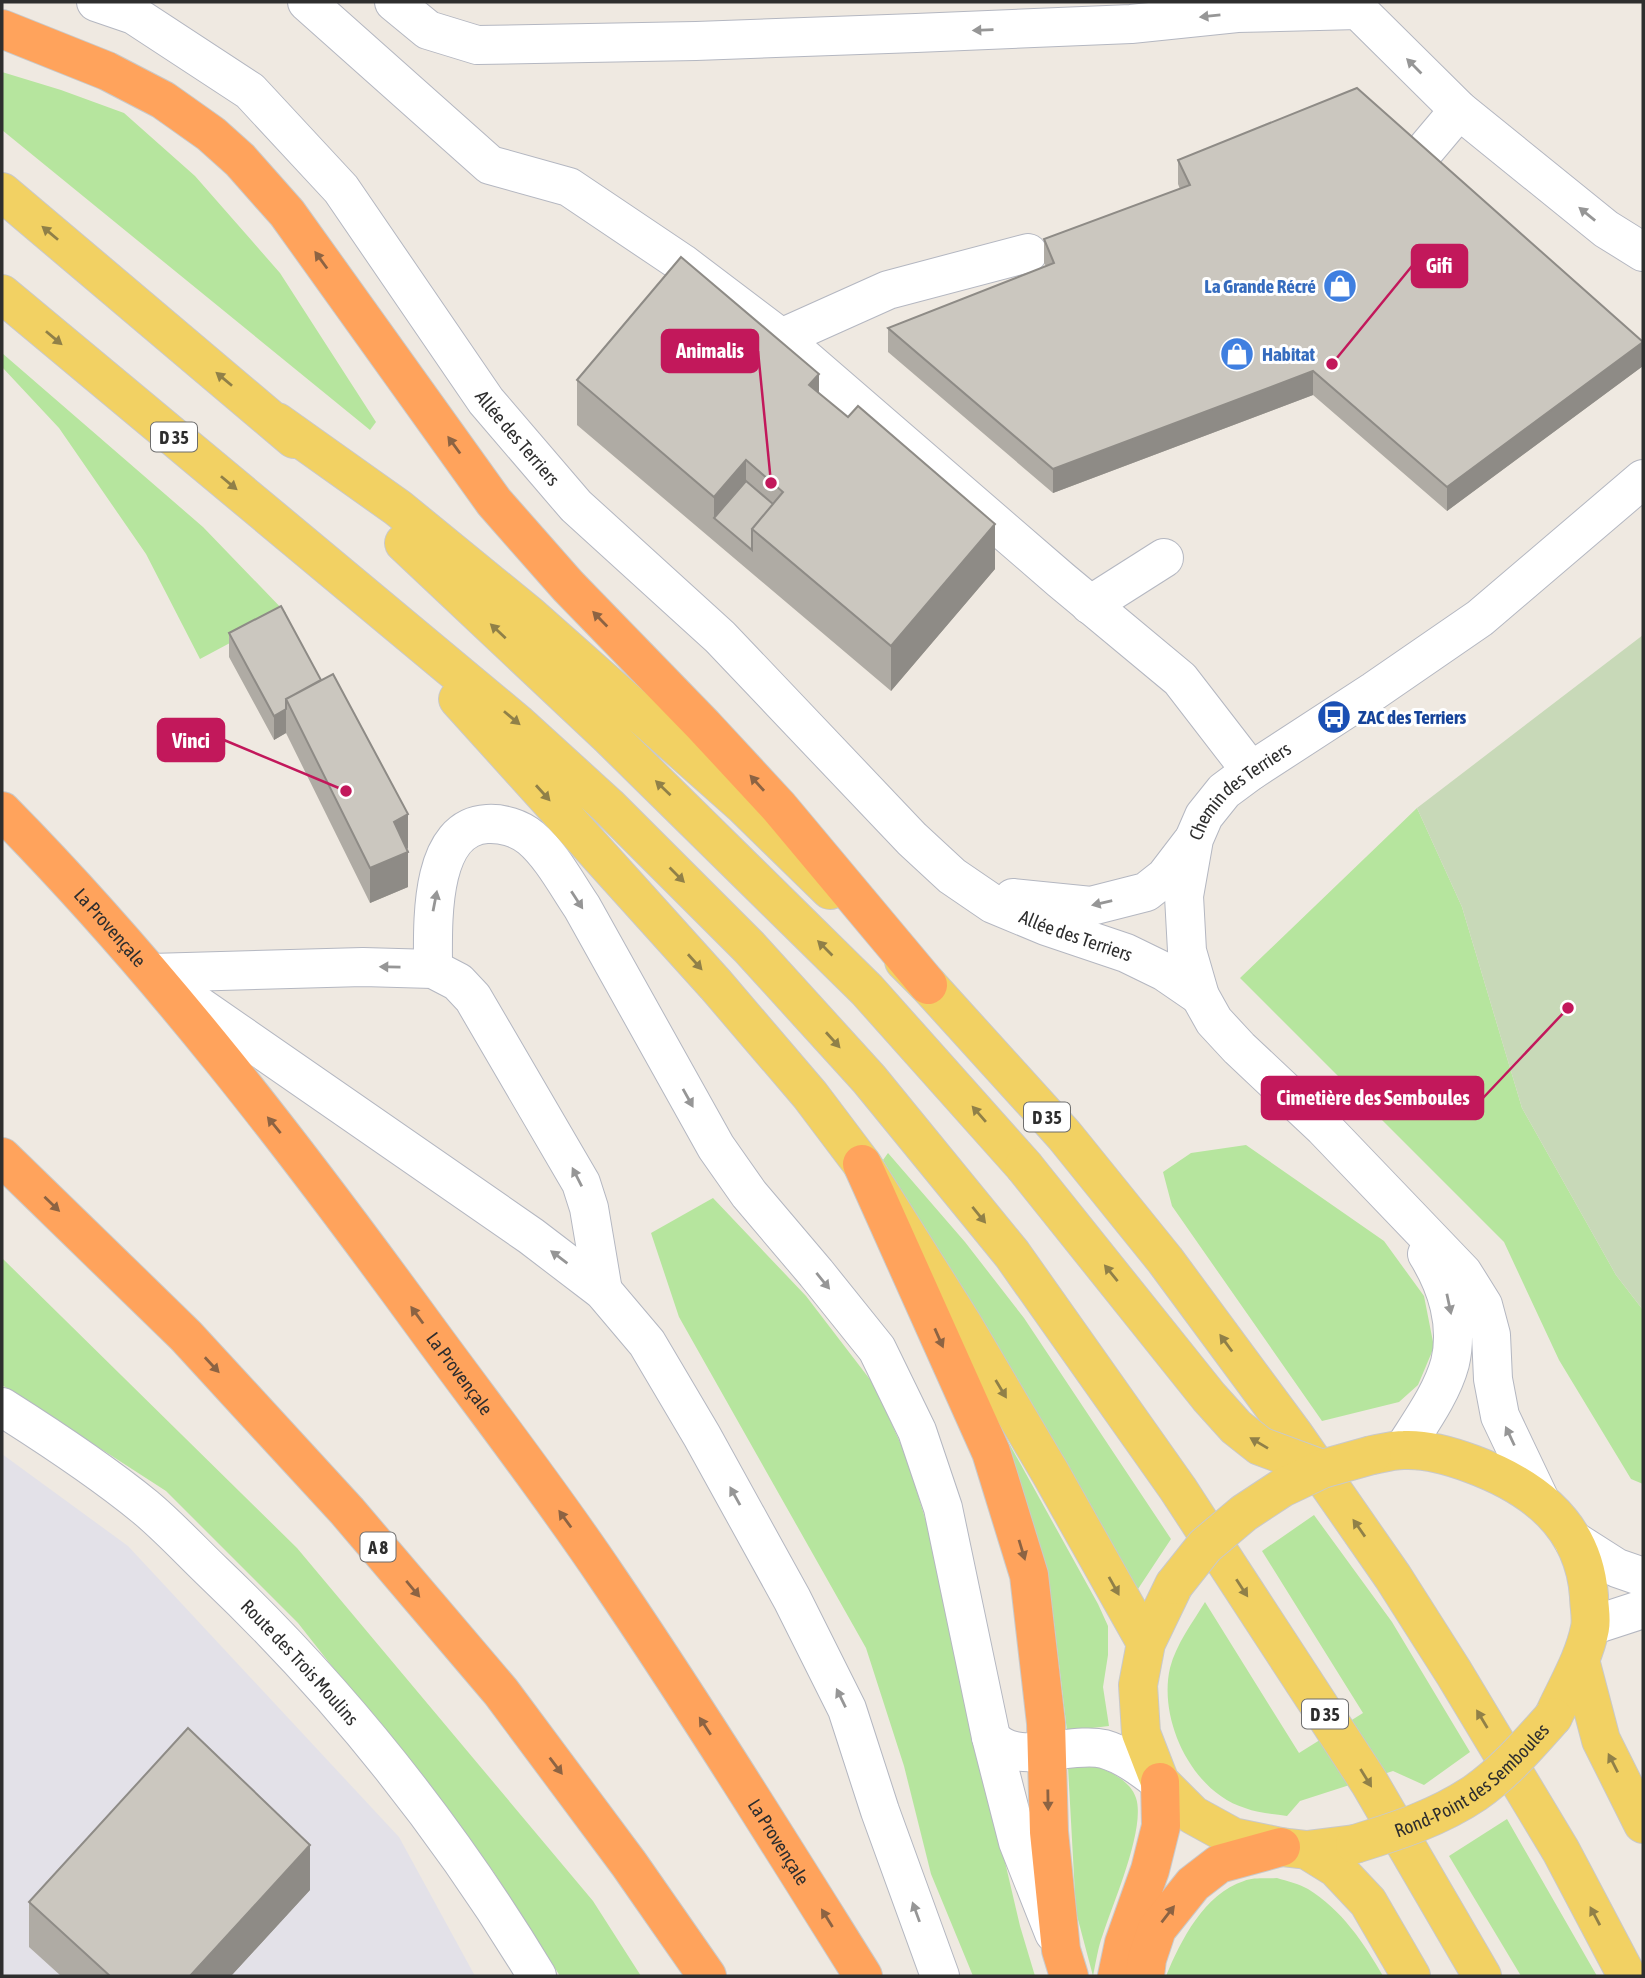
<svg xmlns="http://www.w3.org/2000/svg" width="1645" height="1978" viewBox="0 0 1645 1978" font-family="'Asap Condensed',sans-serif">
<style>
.industrial{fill:#e3e1e8}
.green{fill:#b6e59e}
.cemetery{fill:#c8d9b8}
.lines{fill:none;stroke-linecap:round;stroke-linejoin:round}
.minor-casing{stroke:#b4b7c1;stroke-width:40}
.major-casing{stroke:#c9c9c9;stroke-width:40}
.highway-casing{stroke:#c9c9c9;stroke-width:40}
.minor{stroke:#fff;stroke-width:38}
.major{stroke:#f2d163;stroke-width:38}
.highway{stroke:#ffa35c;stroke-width:38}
.major-bridge-casing{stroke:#c9c9c9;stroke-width:40;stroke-linecap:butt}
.major-bridge{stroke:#f2d163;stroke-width:38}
.wall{fill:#afaba4}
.shaded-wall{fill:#8e8b86}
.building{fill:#cbc7bf;stroke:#8e8b86;stroke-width:2}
.oneway{fill:#969696}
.oneway2{fill:#908048}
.oneway3{fill:#8c6343}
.labels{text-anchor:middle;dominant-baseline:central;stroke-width:6;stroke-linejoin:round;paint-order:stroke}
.shield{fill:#fff;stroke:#6d6d6d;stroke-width:2}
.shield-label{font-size:18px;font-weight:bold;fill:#2e2e2e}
.shop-label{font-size:19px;font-weight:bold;fill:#366cbe;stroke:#fff;text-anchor:end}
.street-label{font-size:19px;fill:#2e2e2e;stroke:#fff}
.transit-label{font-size:19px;font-weight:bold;fill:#164399;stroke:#fff;text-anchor:start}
.leader{fill:none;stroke:#c2185b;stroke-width:2.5}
.callout-dot{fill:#c2185b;stroke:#fff;stroke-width:2.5}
.callout{fill:#c2185b;stroke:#c2185b;stroke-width:2.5}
.callout-label{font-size:21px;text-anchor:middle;font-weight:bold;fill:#fff}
</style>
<rect width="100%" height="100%" fill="#efe9e1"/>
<path class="industrial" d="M2,1454L128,1546L399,1837L475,1976H2Z"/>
<path class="green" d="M2,72L61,90L124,113L195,176L280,273L376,422L370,430L2,130Z
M2,353L203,527L286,613L200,659L146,554L59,428L2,367Z
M1417,808L1462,907L1522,1108L1616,1275L1643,1310V1484L1631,1479L1559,1360L1504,1242L1240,978Z
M1246,1145L1384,1241L1424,1296L1434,1347L1418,1385L1399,1402L1322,1421L1172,1206L1163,1172L1191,1153Z
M888,1153L965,1242L1024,1318L1171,1539L1136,1592L883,1160Z
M713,1198L806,1296L875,1386L906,1456L939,1564L965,1691L1020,1926L1035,1976H973L931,1874L904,1766L866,1648L679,1317L651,1233Z
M2,1258L297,1548L593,1901L641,1976H560L493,1871L298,1623L166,1491L2,1385Z
M1005,1436L1098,1604L1108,1626V1655L1103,1687L1109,1726L1067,1731L1048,1572Z
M1314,1515L1392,1622L1470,1752L1424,1785L1393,1771L1300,1801L1287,1816C1273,1814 1258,1813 1245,1808C1192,1792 1158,1720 1170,1668C1176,1644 1193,1622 1205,1602L1299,1753L1363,1713L1262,1551Z
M1089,1764C1105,1769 1130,1779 1136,1798C1146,1828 1113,1903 1103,1934C1098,1947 1096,1962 1093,1976L1076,1912L1068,1767Z
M1507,1819L1597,1976H1521L1449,1856Z
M1277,1878C1287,1881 1299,1884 1308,1889C1341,1909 1364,1943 1383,1976H1166C1181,1940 1204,1894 1244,1881C1253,1877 1267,1879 1277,1878Z"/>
<path class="cemetery" d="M1643,635V1310L1616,1275L1522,1108L1462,907L1417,808Z"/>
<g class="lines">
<g class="minor-casing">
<g id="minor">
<path id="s1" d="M96,2L134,15L250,91L341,189L486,401L576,506L720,637L912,839L952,876L993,904L1046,926L1126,953L1165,972L1200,996"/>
<path d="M307,2L490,165L569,187L682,263L781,338L1061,580L1180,679L1251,771"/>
<path d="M394,2L428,30L477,45L696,41L916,33L1131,24L1237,13L1358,10L1459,110L1606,229L1643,252"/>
<path d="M1390,187L1411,167L1459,110"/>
<path d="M781,338L888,290L1028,253"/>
<path d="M1090,605L1164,558"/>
<path d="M1013,898L1091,906L1146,892L1165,877L1191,843"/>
<path d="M433,969C433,926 428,827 487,824C502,823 519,828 531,838C552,856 567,885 582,907L716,1147L749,1194L816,1273L877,1349L917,1431L943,1508L991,1737L1018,1842L1054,1933"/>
<path d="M151,973L363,967L433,969L458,982L473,998L581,1183L589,1208L603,1291"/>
<path d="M163,981L531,1236L603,1291L647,1343L702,1436L792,1599L847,1709L880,1811L940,1976"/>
<path id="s2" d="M2,1407C51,1438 100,1470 145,1507C169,1527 191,1551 214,1573C340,1693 447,1827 537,1976"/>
<path d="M1403,1450C1420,1423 1442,1393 1450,1363C1459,1325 1447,1286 1427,1254"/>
<path id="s3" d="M1539,1498L1500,1416L1493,1379L1491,1335L1483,1305L1463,1273L1324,1128L1239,1048L1214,1021L1200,996L1187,951L1184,896L1194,839L1204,816L1224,791L1251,771L1374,691L1480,618L1643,479"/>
<path d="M1573,1540L1617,1568L1643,1577"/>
<path d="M1591,1626L1643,1609"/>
<path d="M991,1737C1014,1768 1070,1741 1104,1749C1125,1755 1143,1769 1160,1782"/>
</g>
</g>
<g class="major-casing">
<path id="major" d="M2,192L294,439
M2,294L517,723L608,806L749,947L869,1079L1012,1254L1178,1489L1369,1782L1482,1976
M277,422L398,508L529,615L742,804L830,890
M404,543L610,737L867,990L1024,1166
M458,699L716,985L810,1095L862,1164L962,1323L1051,1474L1146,1643
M904,961L928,985L1064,1135L1165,1260L1295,1436L1393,1577L1454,1673L1561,1851L1627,1976
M1372,1455C1382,1453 1394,1450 1404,1450C1427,1449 1451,1456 1472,1464C1534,1487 1584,1525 1589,1596C1589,1606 1592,1618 1590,1628C1584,1659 1566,1688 1553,1717
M1174,1585L1146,1643L1138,1685L1141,1733L1160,1782L1193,1815L1233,1837L1281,1847L1307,1850L1355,1844
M1580,1660L1601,1740L1643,1824
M1307,1850L1336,1868L1368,1902L1411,1976"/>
</g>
<g class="highway-casing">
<g id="highway">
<path d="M2,29L107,71L163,100L211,134L240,160L287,213L494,502L568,586L704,726L779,807L928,985"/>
<path id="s4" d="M2,811C159,970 295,1148 427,1329C487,1411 550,1492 607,1577C696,1708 779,1842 863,1976"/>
<path d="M2,1157L186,1336L347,1511L501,1692L629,1864L707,1976"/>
<path d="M862,1164L991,1452L1029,1575L1046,1723L1049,1832L1061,1950L1069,1976"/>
<path d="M1117,1976L1124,1943L1150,1870L1161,1826L1160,1782"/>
<path d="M1145,1976L1147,1959L1157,1929L1193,1884L1219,1864L1281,1847"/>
</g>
</g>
<use href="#minor" class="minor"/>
<use href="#major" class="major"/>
<use href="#highway" class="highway"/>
<g class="major-bridge-casing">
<g id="major-bridge">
<path d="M1024,1166L1209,1397L1236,1427L1260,1446L1322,1469"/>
<path d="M1174,1585L1205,1546L1244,1513L1282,1488L1322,1469L1372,1455"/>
<path id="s5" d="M1355,1844C1397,1831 1438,1818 1475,1793C1505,1772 1529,1744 1553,1717"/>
</g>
</g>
<use href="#major-bridge" class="major-bridge"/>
</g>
<path class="wall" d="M1178,160L1643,366L1447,511L1313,395L1053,493L888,352V328L1046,266L1044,263V239L1180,189L1178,184Z
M577,380L819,393L995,569L891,691L577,425Z
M281,606L408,848L407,850L408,887L370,903L286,733L274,740L229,657V633Z
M310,1890L231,1976H61L29,1947V1902Z"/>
<path class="shaded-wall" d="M1643,342V366L1447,511V487Z
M1313,371V395L1053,493V469Z
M819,374V419L809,385Z
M746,460V505L714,518V497Z
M995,524V569L891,691V646Z
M286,709V733L274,740V716Z
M408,814V848L394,857V822Z
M408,852V887L370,903V868Z
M310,1845V1890L231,1976H190Z"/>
<path class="building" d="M1357,88L1643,342L1447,487L1313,371L1053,469L888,328L1054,263L1044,239L1190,185L1178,160Z
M681,257L819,374L809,385L848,417L858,406L995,524L891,646L752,529L783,492L746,460L714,497L577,380Z
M746,481L773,504L752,529V550L714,518Z
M281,606L321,680L286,699V709L274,716L229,633Z
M333,674L408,814L394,822L408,852L370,868L286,699Z
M188,1728L310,1845L190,1976H110L29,1902Z"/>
<defs><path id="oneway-solid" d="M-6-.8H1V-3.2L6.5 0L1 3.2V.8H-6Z" transform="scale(1.75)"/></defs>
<g class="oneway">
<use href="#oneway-solid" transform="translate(1210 16) rotate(174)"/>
<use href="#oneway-solid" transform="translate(983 30) rotate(178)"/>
<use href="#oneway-solid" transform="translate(1414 66) rotate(-135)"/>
<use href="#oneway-solid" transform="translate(1587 214) rotate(-141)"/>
<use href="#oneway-solid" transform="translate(577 900) rotate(57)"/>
<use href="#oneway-solid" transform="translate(435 901) rotate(-79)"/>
<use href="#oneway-solid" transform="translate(1102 903) rotate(167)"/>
<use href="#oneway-solid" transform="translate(390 967) rotate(-179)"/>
<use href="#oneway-solid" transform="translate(688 1098) rotate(61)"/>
<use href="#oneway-solid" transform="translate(577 1177) rotate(-117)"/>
<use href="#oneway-solid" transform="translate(559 1257) rotate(-143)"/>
<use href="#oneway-solid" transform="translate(823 1281) rotate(51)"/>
<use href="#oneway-solid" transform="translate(1449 1304) rotate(78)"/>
<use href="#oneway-solid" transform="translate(1510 1436) rotate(-115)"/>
<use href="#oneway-solid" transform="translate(735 1496) rotate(-119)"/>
<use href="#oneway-solid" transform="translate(841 1698) rotate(-116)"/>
<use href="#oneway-solid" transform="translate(916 1912) rotate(-110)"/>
</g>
<g class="oneway2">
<use href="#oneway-solid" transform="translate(50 233) rotate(-140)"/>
<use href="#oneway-solid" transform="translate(54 338) rotate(40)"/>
<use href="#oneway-solid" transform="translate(224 379) rotate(-140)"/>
<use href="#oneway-solid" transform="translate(229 483) rotate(40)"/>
<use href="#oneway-solid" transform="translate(498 631) rotate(-137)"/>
<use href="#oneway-solid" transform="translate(512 718) rotate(40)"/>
<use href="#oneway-solid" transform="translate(663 788) rotate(-136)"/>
<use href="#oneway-solid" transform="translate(543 793) rotate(48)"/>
<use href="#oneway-solid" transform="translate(677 875) rotate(45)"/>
<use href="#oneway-solid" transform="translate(825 948) rotate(-135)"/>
<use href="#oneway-solid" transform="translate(695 962) rotate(48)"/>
<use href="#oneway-solid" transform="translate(833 1040) rotate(48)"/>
<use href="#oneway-solid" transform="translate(979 1114) rotate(-131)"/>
<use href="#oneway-solid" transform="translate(979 1215) rotate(51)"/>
<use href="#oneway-solid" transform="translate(1111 1273) rotate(-129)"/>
<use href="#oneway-solid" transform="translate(1226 1343) rotate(-126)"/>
<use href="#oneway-solid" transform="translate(1001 1389) rotate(59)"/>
<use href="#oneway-solid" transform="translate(1259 1443) rotate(-149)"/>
<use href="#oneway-solid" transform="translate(1359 1528) rotate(-125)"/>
<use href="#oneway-solid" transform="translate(1114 1586) rotate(61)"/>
<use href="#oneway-solid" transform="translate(1242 1588) rotate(57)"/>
<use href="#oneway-solid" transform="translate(1482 1719) rotate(-121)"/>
<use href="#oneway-solid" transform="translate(1613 1763) rotate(-117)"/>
<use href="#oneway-solid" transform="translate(1366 1778) rotate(58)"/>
<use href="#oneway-solid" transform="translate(1595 1916) rotate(-118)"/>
</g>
<g class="oneway3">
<use href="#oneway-solid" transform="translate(321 260) rotate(-126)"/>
<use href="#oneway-solid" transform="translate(454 445) rotate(-126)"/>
<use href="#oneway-solid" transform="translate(600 619) rotate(-134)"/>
<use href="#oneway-solid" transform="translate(757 783) rotate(-132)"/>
<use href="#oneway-solid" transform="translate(274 1125) rotate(-129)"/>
<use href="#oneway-solid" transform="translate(52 1204) rotate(44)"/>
<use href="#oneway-solid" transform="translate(417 1315) rotate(-126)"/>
<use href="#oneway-solid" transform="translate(939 1338) rotate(66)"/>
<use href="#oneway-solid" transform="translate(212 1365) rotate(47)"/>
<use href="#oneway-solid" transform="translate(565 1519) rotate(-126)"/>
<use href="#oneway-solid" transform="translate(1022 1550) rotate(73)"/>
<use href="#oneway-solid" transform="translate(413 1589) rotate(50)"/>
<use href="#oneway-solid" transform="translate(705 1726) rotate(-123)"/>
<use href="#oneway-solid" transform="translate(556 1766) rotate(53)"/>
<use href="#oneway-solid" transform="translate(1048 1800) rotate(89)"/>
<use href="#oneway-solid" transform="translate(1168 1914) rotate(-52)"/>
<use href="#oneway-solid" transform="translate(827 1918) rotate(-122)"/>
</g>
<defs>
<g id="shop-disc" transform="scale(1.75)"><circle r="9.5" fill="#3f7fe0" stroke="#fff"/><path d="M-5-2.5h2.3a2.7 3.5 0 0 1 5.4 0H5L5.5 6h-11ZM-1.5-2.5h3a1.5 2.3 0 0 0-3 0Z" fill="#fff"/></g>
<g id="bus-disc" transform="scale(1.75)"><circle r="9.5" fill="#1a4fb4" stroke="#fff"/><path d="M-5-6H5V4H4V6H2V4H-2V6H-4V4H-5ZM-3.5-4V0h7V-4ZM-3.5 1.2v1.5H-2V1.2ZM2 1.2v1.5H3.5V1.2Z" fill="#fff"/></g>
</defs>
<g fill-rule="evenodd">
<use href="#shop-disc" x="1340" y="286"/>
<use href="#shop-disc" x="1237" y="354"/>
<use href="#bus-disc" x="1334" y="717"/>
</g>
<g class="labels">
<g class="shield">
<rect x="151" y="422.5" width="46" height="29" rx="5"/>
<rect x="1024" y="1102.5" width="46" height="29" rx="5"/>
<rect x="360.5" y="1532.5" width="35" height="29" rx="5"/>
<rect x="1302" y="1699.5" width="46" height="29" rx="5"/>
</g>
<g class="shield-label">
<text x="174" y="437">D 35</text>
<text x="1047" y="1117">D 35</text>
<text x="378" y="1547">A 8</text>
<text x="1325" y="1714">D 35</text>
</g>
<g class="shop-label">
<text x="1316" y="286">La Grande Récré</text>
<text x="1262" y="354" text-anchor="start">Habitat</text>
</g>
<g class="street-label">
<text stroke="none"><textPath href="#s1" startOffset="618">Allée des Terriers</textPath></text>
<text stroke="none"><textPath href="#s3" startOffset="852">Chemin des Terriers</textPath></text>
<text stroke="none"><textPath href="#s4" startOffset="159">La Provençale</textPath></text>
<text stroke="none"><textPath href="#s1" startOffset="1374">Allée des Terriers</textPath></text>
<text stroke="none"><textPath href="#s4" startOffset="726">La Provençale</textPath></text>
<text stroke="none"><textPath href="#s2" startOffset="394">Route des Trois Moulins</textPath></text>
<text stroke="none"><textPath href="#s5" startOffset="135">Rond-Point des Semboules</textPath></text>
<text stroke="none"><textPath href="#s4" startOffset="1293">La Provençale</textPath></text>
</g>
<g class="transit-label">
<text x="1358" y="717">ZAC des Terriers</text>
</g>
</g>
<path class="leader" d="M1332 364L1412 266M771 483L758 351M346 791L224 740M1568 1008L1483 1098"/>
<g class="callout-dot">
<circle cx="1332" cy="364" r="7"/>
<circle cx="771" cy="483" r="7"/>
<circle cx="346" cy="791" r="7"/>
<circle cx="1568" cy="1008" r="7"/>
</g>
<g class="callout">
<rect x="1412" y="245" width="55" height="42" rx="7"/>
<rect x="662" y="330" width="96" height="42" rx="7"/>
<rect x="158" y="719" width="66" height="42" rx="7"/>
<rect x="1262" y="1077" width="221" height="42" rx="7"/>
</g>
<g class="callout-label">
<text x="1439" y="273">Gifi</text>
<text x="710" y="358">Animalis</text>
<text x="191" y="748">Vinci</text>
<text x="1373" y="1105">Cimetière des Semboules</text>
</g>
<rect width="1645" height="1978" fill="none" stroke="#2e2e2e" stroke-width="7"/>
</svg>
